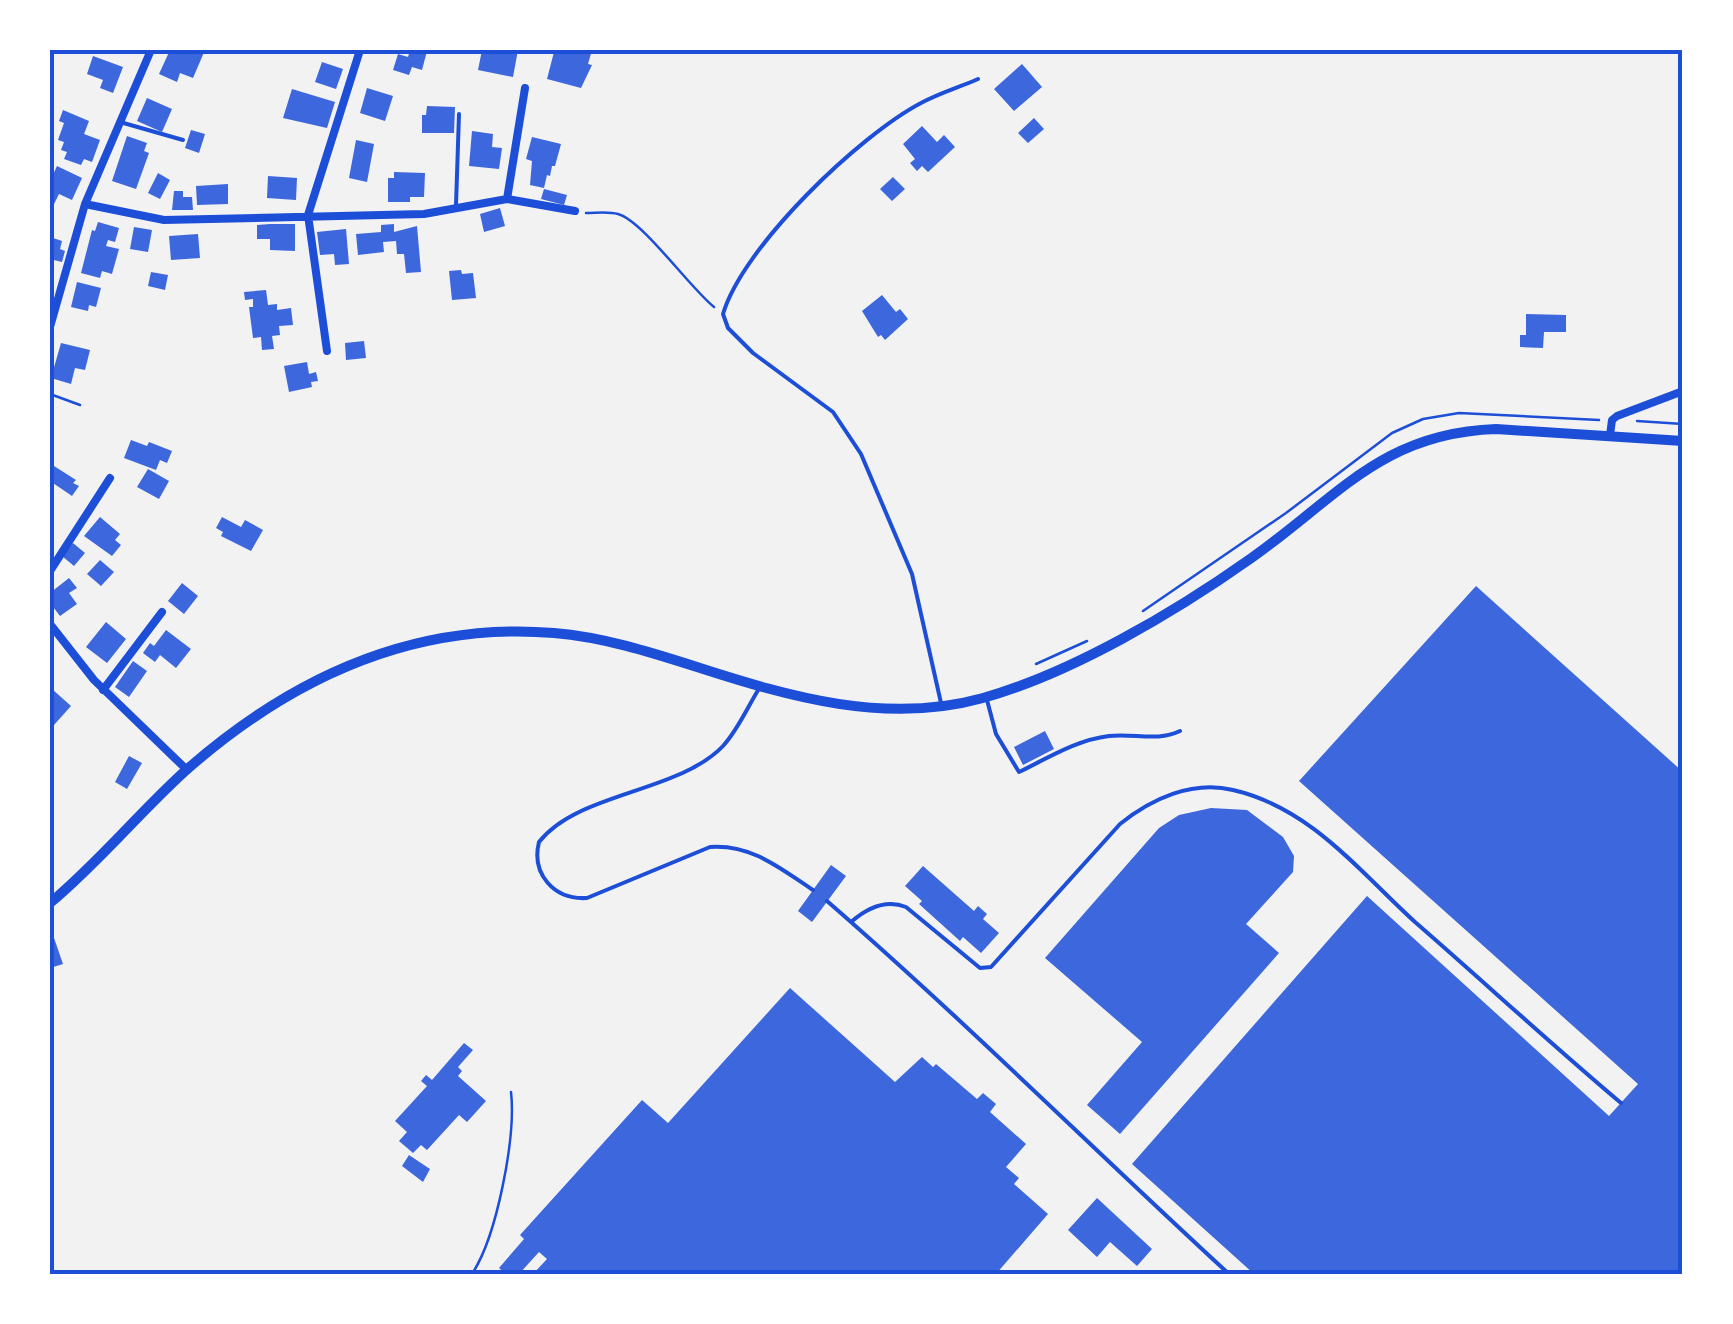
<svg xmlns="http://www.w3.org/2000/svg" width="1733" height="1324" viewBox="0 0 1733 1324" font-family="'DejaVu Sans',sans-serif">
	<style>
		.building { fill: #3d67dc }
		.lines { fill: none; stroke-linecap: round; stroke-linejoin: round }
		.path { stroke: #1d4ed8; stroke-width: 2.5 }
		.service { stroke: #1d4ed8; stroke-width: 4 }
		.minor { stroke: #1d4ed8; stroke-width: 8 }
		.tertiary { stroke: #1d4ed8; stroke-width: 10 }
		.neatline { fill: none; stroke: #1d4ed8; stroke-width: 4 }
	</style>
	<rect width="100%" height="100%" fill="#f2f2f2"/>
	<path class="building" d="M170,50H205L193,78L180,73L177,82L159,74Z
		M410,50L427,51L422,70L412,67L409,75L393,70L398,54L408,57Z
		M482,50H518L513,77L478,70Z
		M562,50H592L588,64L592,65L581,88L547,79L554,52L561,53Z
		M93,56L123,67L113,93L100,88L103,80L87,74Z
		M322,62L343,69L336,89L315,82Z
		M1022,64L1042,87L1014,111L994,89Z
		M367,88L393,96L385,121L360,113Z
		M292,89L335,102L327,128L283,118Z
		M147,98L172,109L162,132L137,121Z
		M427,106L455,107L454,133H422V115H426Z
		M63,110L89,121L84,134L100,140L92,162L84,159L81,165L64,159L67,152L61,150L64,142L58,140L64,123L59,121Z
		M1034,118L1044,129L1028,143L1018,133Z
		M922,126L937,142L944,135L955,147L928,172L922,166L917,171L910,163L915,159L903,144Z
		M191,130L205,134L199,153L185,148Z
		M472,131L493,134L492,147L502,148L499,169L469,166Z
		M127,136L147,143L144,151L149,153L136,189L112,181Z
		M532,137L561,144L555,166H552L550,176L547,175L544,188L530,185L532,161L526,159Z
		M356,140L374,144L367,182L349,178Z
		M57,166L82,178L72,200L59,194L54,204L50,202V181Z
		M394,172L425,173L424,197H410V202H388V178H394Z
		M158,173L170,180L160,199L148,193Z
		M268,176L297,178L296,200L267,198Z
		M893,177L905,189L892,201L880,189Z
		M228,184V204L197,205L196,186Z
		M544,189L567,195L564,205L541,199Z
		M174,191H183V197H192L193,210H172Z
		M500,208L505,226L484,232L480,214Z
		M98,222L119,228L115,242L108,240L106,246L119,249L112,274L102,271L100,278L81,273L92,230L95,231Z
		M270,224H295V251L270,250V239H257V225Z
		M394,224V232L417,226L421,272L406,273L404,254H397L396,241L383,242L384,252L358,255L356,234L381,232V225Z
		M134,227L152,230L148,252L130,249Z
		M346,229L349,264L335,265L334,254L320,255L317,232Z
		M198,234L200,258L171,260L169,236Z
		M50,237L62,241L60,249L65,251L62,262L50,259Z
		M461,270L462,274L473,273L476,298L452,300L449,271Z
		M151,272L168,275L165,290L148,286Z
		M77,282L101,288L96,307L89,305L88,311L71,307Z
		M266,290L268,305L277,304V310L291,308L293,325L279,326L280,335L272,336L274,349L262,350L261,337L253,338L249,307H253V299L245,300L244,292Z
		M882,295L896,312L900,309L908,319L885,340L881,335L878,337L862,311Z
		M1526,314L1566,315V332H1544L1543,348L1520,347V335H1526Z
		M364,341L366,358L346,360L345,343Z
		M61,343L90,350L85,370L75,368L71,384L51,378Z
		M307,362L309,374L316,372L318,381L311,382L312,387L289,392L284,366Z
		M131,440L147,446L149,442L172,451L167,463L160,460L156,470L124,458Z
		M54,466L76,480L73,483L79,486L72,496L50,481Z
		M148,469L169,481L159,499L137,487Z
		M100,517L120,534L115,540L121,545L112,556L84,536Z
		M222,517L241,527L245,520L263,530L251,551L221,536L223,532L216,528Z
		M73,543L85,553L74,566L62,556Z
		M100,560L114,572L101,586L87,574Z
		M69,578L77,588L69,593L77,604L60,616L50,603V593Z
		M182,583L198,596L184,614L168,601Z
		M1476,586L1683,772V1274H1254L1132,1164L1367,896L1609,1116L1638,1084L1299,781Z
		M106,622L126,639L107,663L86,647Z
		M166,630L191,649L176,668L160,655L155,662L143,653L150,643L154,646Z
		M133,661L147,671L129,697L115,687Z
		M52,689L71,706L54,725L50,721Z
		M1045,731L1054,749L1023,765L1014,747Z
		M129,756L142,763L127,789L115,782Z
		M1211,808L1247,810L1283,837L1294,856L1293,872L1246,924L1279,953L1120,1134L1087,1105L1142,1042L1045,958L1159,828L1179,815Z
		M831,865L846,876L812,922L798,911Z
		M923,866L974,911L978,906L987,914L983,919L999,933L981,953L963,937L960,941L919,904L922,901L905,886Z
		M53,935L63,964L50,968V936Z
		M790,988L895,1082L922,1057L933,1067L936,1064L977,1099L983,1093L996,1104L990,1112L1026,1144L1006,1167L1019,1178L1014,1184L1048,1214L996,1274H533L547,1259L539,1252L519,1274H506L499,1268L524,1239L520,1235L642,1100L668,1123Z
		M464,1043L473,1050L458,1067L462,1071L458,1076L486,1101L467,1122L459,1115L427,1150L421,1145L413,1153L399,1141L407,1132L395,1121L427,1086L421,1081L426,1075L432,1080Z
		M409,1155L430,1169L423,1182L402,1166Z
		M1097,1198L1152,1249L1137,1266L1110,1242L1097,1257L1068,1230Z"/>
	<g class="lines">
		<path class="path" d="M586,213C596,213 608,211 618,214C643,221 689,287 714,307
			M50,394L80,405
			M1637,421L1683,424
			M1143,611L1286,513L1392,433L1423,419L1459,413L1599,420
			M1036,664L1087,641
			M472,1274C497,1236 516,1137 511,1092"/>
		<path class="service" d="M120,122L183,140
			M456,205L459,114
			M760,687C748,706 738,730 723,746C678,793 578,792 539,842C531,874 554,900 587,898L710,847C751,844 780,868 813,890
			M987,700L996,734L1019,772C1048,758 1076,740 1109,736C1134,733 1157,742 1180,731
			M941,703L912,574L861,454L833,412L753,353L728,328L723,314C743,246 860,135 921,103C939,93 960,87 978,79
			M827,901C965,1021 1094,1150 1229,1274
			M851,922C867,908 886,899 906,907L980,968L991,967L1120,824C1151,799 1192,780 1233,790C1311,808 1359,871 1415,922C1484,982 1551,1044 1621,1103"/>
		<path class="minor" d="M507,199L525,88
			M85,204L164,220L424,214L507,199L575,211
			M50,327L85,204L151,50
			M327,351L308,215L360,50
			M1610,435L1612,420L1617,416L1683,391
			M50,571L110,478
			M50,624L94,680L187,770
			M103,690L162,612"/>
		<path class="tertiary" d="M50,903C98,863 138,814 184,772C289,679 411,621 554,633C603,637 650,652 697,667C790,697 886,725 983,698C1072,673 1175,612 1250,559C1337,498 1381,433 1496,429L1683,441"/>
	</g>
	<rect width="1733" height="1324" fill="none" stroke="#ffffff" stroke-width="105"/>
	<rect x="52" y="52" width="1628" height="1220" class="neatline"/>
</svg>
